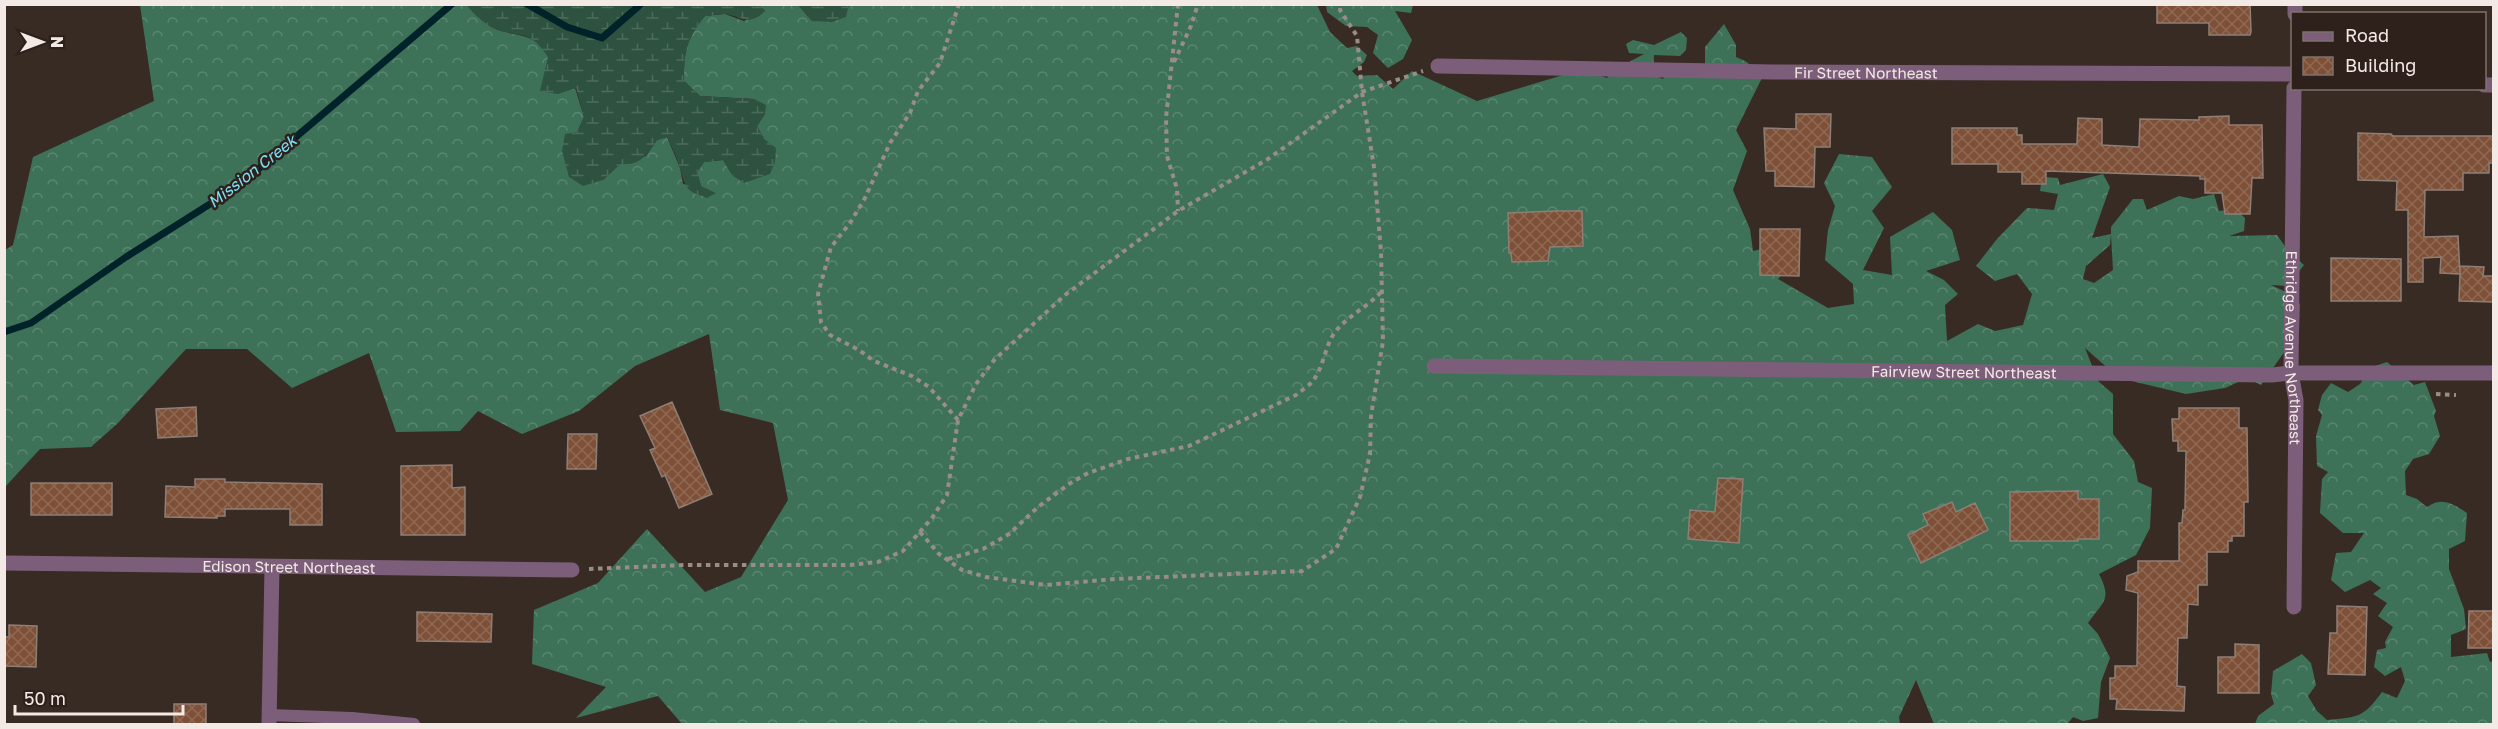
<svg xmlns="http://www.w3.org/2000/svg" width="2498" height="729" viewBox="0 0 2498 729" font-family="'Golos Text',sans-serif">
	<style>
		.forest { fill: url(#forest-crowns); fill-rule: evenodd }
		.wetland { fill: url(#wetland-marsh) }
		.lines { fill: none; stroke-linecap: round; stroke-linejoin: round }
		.stream { stroke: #002229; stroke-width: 7 }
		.building { fill: url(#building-cross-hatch); stroke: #8e7f76; stroke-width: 1.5 }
		.path { stroke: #988d87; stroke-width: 4; stroke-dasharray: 4.5 4.5; stroke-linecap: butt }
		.lane { stroke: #7d5e7a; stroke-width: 12 }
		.street { stroke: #7d5e7a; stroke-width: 15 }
		.labels { text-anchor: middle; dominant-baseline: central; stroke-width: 5; stroke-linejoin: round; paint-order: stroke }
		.street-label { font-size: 15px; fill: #f3eae6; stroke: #2e211b }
		.water-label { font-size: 16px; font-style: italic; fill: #7be1f8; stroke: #2e211b }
	</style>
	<defs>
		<pattern id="forest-crowns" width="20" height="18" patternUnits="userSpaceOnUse" patternTransform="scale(1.5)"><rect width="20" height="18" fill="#3d7259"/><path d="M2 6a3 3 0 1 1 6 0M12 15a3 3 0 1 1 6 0" fill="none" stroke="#5a8671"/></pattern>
		<pattern id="wetland-marsh" width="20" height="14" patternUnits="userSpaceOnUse" patternTransform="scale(1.5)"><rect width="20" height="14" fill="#2d5240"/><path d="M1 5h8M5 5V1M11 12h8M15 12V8" fill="none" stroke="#4c6b5c"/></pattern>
		<pattern id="building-cross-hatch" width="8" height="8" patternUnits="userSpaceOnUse" patternTransform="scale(1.5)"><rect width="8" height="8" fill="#7d5037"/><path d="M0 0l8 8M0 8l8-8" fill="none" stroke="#906954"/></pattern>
	</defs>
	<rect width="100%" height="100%" fill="#382b24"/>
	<path class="forest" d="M849,4L1317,5L1330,32L1347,48L1357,46L1367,55L1364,62L1352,71L1357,76L1377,75L1393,89L1412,71L1477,101L1580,70L1607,78L1612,71L1644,54L1629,53L1626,44L1633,40L1654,45L1681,32L1687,38L1686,50L1680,56L1654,55L1653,75L1663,79L1670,67L1705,66V47L1724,24L1736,45V57L1745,61L1764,74L1736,130L1747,151L1733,190L1750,229L1753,251L1775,246L1788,268L1778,279L1828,308L1854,304L1853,284L1825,260L1828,230L1835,206L1824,183L1839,154L1872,157L1892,187L1872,211L1884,228L1863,270L1892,275L1890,237L1933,212L1952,230L1960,260L1926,271L1944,280L1958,294L1945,305L1947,341L1978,324L1995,331L2023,325L2032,294L2017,274L1995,281L1976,266L1997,239L2027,208L2054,210L2058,194L2040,191L2042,177L2058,178L2060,185L2103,174L2110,187L2092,238L2111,234V227L2133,199H2143L2147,210L2179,196L2193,199L2214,194L2219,211L2235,209L2245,218L2244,231L2229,236L2277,235L2289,252L2304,265L2288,286L2271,285L2286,292L2300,304L2299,331L2261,385L2247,378L2225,388L2186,394L2119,378L2085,348L2098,381L2113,394V434L2134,461L2138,482L2152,488L2150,528L2136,555L2099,574C2112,600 2104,600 2088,623L2098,634L2110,658L2101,682L2098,718L2083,721L2073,717L2068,723L2061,724H1934L1916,680L1899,717L1900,724H682L658,696L576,718L606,687L532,664L534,610L598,583L647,529L705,592L741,577L788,500L773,423L720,410L709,334L635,366L579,411L522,434L478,411L460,431L396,432L369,353L292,388L247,349H186L118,423L91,447L40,449L5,487V250L13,245L33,157L154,101L140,5H467C474,14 489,28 501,31C520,36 538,35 548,56C553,67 554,82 557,94L575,88L584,117L577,132L603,180L620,164L646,156L657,140L667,137L680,168L683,184L701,186L697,172L704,162L723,160L733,176L764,139L757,126L765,114L754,99L700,96L684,81C684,52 686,39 705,16L725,14L744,21L765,11L760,5H798L812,21L850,6ZM2111,235L2113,270L2094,283L2083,279L2086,266L2110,245Z
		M1326,5H1413L1411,13L1395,11L1412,40L1403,59L1388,68L1373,53L1378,35L1367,27L1346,26L1327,12Z
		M2387,362L2414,385L2425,382L2436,411L2434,416L2440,436L2429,454L2413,459L2405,471L2406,495L2417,499L2427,507C2442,496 2454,504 2467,513L2465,541L2449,549V569L2464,609L2466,629L2451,635V657L2487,653L2490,662L2493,661V724H2255L2258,716L2274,704L2271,694L2273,671L2302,654L2311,663L2316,685L2308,696L2317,711L2327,720C2358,717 2363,718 2382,692L2397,698L2405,681L2401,667L2385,676L2374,667L2377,650L2386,648L2385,642L2393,627L2378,616L2387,603L2373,594L2381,588L2370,580L2345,592L2331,580L2336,553L2351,552L2364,533H2343L2320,513L2322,479L2328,472L2317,466L2316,436L2322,415L2318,410L2322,395L2331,383L2348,392L2360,384L2372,367Z"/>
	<path class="wetland" d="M849,4L846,17L832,22L812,21L798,5Z
		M467,5H760L765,11C748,28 741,15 724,14C718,14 711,16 705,16C686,39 684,52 684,81L700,96L754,99L766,105L765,114L757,126L764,139L776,148L775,162L770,174L744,183L733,176L723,160L704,162L697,172L701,186L716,193L707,198C686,191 686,189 680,168C677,158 672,147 667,137L657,140C647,155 640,166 620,164L603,180L583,186L569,177L562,151L565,134L577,132L584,117L576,88L557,94L540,91L548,57C531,32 527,37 501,31C487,27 475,15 467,5Z"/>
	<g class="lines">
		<path class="stream" d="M527,4L567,27L602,38L641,4
			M4,332L31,323L126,257L237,187L452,4"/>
	</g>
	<path class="building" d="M2157,4H2250L2251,32L2250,35H2209V23H2157Z
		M1796,114H1831L1830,147H1815L1814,187L1775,186V171H1766L1764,128L1796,129Z
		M2229,116V125H2262L2263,178H2252L2250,214H2225L2222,193H2205V179H2200V176L2046,171V184H2022V172H1998V164H1952V128H2017V135H2022V144H2077L2078,118L2102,119V145L2139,147L2140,119L2199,120V117Z
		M2358,133L2391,134L2393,136H2493V163H2489V173H2463V190H2425L2424,237L2458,236L2460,274V266L2484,267L2483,276H2493V302L2459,301L2460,274L2440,273L2441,257L2423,258V282H2408V210H2396L2397,181L2358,180Z
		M1558,211H1582L1583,246L1550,247L1548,261L1512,262L1511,253H1509L1508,213Z
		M1760,229H1800L1799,276L1760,275Z
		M2331,258L2401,259V301H2331Z
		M672,402L712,494L679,508L665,475L662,477L650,450L655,448L640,416Z
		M196,407L197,436L158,438L156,409Z
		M2179,408H2239V428H2247L2248,502H2244V536H2232V541H2228V552H2207V585H2198V605L2188,604L2187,638H2178L2177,686L2185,687L2184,711L2116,709L2117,699H2110V678H2115V666H2137L2138,593L2126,590L2127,576L2138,572V561H2179V523H2182L2183,510H2185L2186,451H2178V441H2173L2172,419H2179Z
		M568,434H597L596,469H567Z
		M452,465V488L465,487V535H401V466Z
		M1718,478L1743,479L1739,543L1688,539L1690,510L1715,512Z
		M195,479H225V482L322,484V525H290V509H225V516H217V518L165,517L166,486L195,487Z
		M31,483H112V515H31Z
		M2078,491V499H2099V539H2078V541H2010V492Z
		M1952,502L1956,512L1975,503L1988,530L1921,563L1908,535L1928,525L1923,514Z
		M2337,606L2367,607L2365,675L2328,674L2330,633H2337Z
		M2469,611H2493V648H2468Z
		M417,612L492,614L491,642L417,641Z
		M9,625L37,626L36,667L4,666V637H9Z
		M2235,644L2259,645V693H2218V657H2235Z
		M174,704H206V724H174Z"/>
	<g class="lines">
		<path class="path" d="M1178,4L1166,118L1167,156L1177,189L1178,211
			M1174,62L1191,26L1198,4
			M2436,394L2456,395
			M958,420L929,387L912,376L874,361L859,350L830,335L821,322L818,294L831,247L850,223L865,198L890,143L910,113L918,91L940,63L959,4
			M920,532L939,554L962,570L986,577L1046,585L1115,579L1302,571L1336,549L1360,497L1370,454L1371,416L1383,341L1381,252L1374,167L1362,92L1357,36L1340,10L1341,4
			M948,559L983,549L1009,534L1038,507L1069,484L1088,473L1128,459L1189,446L1296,395C1301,391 1307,387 1311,383C1323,370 1324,350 1333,335C1346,316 1367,308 1382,291
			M589,569L684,565H850L878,562L903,551L932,518L947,495L958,420L976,384L995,359L1028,329L1065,295L1178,211L1268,159L1362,92L1423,71"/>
		<path class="lane" d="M269,715L352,718L414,724"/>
		<g class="street">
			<path d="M2295,14V4"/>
			<path id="s1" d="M1438,66L1773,72L2292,74"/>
			<path d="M2484,85H2494"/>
			<path id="s2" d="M2294,88L2291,373L2296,400L2294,607"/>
			<path id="s3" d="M1434,366L2272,375L2291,373H2494"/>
			<path id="s4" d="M4,563L572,570"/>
			<path d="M269,724L272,567"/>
		</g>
	</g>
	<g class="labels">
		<g class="street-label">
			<text stroke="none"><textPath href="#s1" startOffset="428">Fir Street Northeast</textPath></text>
			<text stroke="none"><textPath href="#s2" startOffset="260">Ethridge Avenue Northeast</textPath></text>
			<text stroke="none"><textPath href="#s3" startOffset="530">Fairview Street Northeast</textPath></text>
			<text stroke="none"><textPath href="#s4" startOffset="285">Edison Street Northeast</textPath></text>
		</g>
		<g class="water-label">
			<text transform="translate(252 171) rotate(-38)">Mission Creek</text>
		</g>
	</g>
	<rect width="2498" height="729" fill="none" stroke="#f3eae6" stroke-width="12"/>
	<rect x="2291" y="12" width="195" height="78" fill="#2e211b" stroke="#7d716c" stroke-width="1.5"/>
	<rect x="2303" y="32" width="30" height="9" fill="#7d5e7a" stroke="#7d716c" stroke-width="1.5"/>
	<text x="2345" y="42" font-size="18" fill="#f3eae6">Road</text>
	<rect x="2303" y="57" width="30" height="18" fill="url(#building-cross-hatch)" stroke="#7d716c" stroke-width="1.5"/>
	<text x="2345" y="72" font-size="18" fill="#f3eae6">Building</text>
	<g transform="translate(42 42) rotate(90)" stroke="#2e211b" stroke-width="4.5" paint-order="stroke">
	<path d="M0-4.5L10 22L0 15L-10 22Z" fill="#f3eae6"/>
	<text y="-9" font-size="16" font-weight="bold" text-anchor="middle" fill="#f3eae6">N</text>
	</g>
	<path d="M15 705v9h168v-9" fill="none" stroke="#f3eae6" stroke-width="3"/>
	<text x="24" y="705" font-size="18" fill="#f3eae6" stroke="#2e211b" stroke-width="4.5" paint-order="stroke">50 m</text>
</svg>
